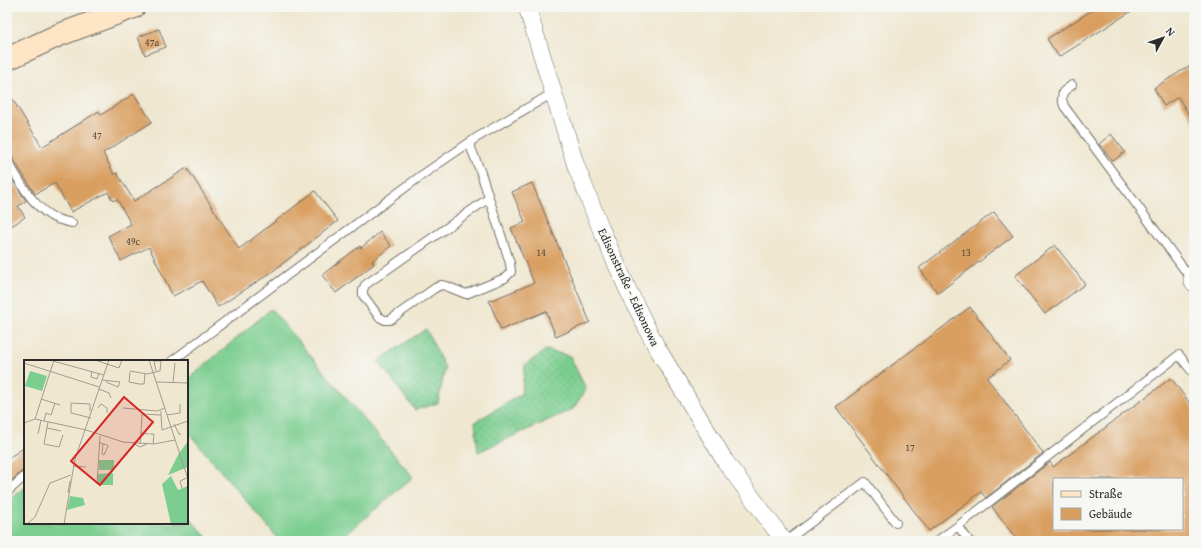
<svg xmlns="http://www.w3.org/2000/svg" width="1201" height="548" viewBox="0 0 1201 548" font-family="'Gentium Book Plus',serif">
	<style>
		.grass { fill: url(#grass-dots); stroke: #537c5e }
		.garden { fill: #7bce90; stroke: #537c5e }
		.building { fill: #d99f60; fill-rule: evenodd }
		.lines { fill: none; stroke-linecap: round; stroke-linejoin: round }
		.lane-casing { stroke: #706d65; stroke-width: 10 }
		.street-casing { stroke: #706d65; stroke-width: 18 }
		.secondary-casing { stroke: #706d65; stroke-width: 24 }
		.lane { stroke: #fff; stroke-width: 8 }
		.street { stroke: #fff; stroke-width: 17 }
		.secondary { stroke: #fde5c5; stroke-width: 22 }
		.labels { text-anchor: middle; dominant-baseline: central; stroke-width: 3; stroke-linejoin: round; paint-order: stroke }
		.number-label { font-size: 10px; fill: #564838 }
		.street-label { font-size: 12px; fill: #2b2b2b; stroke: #f6f6f2 }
		.inset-road { fill: none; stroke: #a19c8e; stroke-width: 1 }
		.view { fill: #d62828; fill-opacity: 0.15; stroke: #d62828; stroke-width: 2 }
		.inset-edge { fill: none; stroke: #2b2b2b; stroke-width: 2 }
	</style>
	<defs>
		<pattern id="grass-dots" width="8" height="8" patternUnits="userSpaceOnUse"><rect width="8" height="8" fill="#7bce90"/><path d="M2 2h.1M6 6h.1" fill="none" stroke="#6ab17c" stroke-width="1.8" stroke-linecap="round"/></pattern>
	</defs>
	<rect width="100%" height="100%" fill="#f6f6f2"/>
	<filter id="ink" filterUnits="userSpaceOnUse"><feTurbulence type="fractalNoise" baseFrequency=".025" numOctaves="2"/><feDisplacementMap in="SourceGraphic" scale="8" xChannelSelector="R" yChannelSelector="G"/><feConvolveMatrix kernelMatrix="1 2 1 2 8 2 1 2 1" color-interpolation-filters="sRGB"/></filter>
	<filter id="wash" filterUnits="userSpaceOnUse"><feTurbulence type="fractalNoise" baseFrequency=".012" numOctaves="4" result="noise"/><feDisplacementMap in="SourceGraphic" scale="16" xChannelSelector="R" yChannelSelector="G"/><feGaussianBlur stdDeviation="0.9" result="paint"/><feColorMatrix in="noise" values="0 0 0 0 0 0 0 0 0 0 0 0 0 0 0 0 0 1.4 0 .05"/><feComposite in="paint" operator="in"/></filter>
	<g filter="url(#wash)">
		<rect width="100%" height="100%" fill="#efe7d0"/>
		<path class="grass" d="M426,329L445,368L438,403L415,410L378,361Z
			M546,350L570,356L586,389L573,409L478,452L475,422L521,394L525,365Z"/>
		<path class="garden" d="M271,309L413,477L338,541H280L187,431V380Z
			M25,487V523H187V515L210,541H7V503Z"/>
		<g id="blocks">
			<path class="building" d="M1097,7H1138L1059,57L1047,39Z
				M159,29L166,47L145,55L138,37Z
				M1194,63V123L1178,97L1164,106L1154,88Z
				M7,90L42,147L99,111L101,115L134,94L152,122L103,153L114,174L117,173L134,201L187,168L239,249L315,191L338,221L269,274L218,307L202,281L173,296L149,247L121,261L108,236L131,224L117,199L113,201L108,192L71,212L55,183L35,194L12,157L7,155Z
				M1111,134L1125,152L1113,161L1099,144Z
				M7,171L26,201L18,206L25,217L7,229Z
				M532,183L590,322L556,337L546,311L501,330L489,301L534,283L511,228L525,222L512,192Z
				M994,212L1013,236L938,293L919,268Z
				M380,232L391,246L372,261L374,264L336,293L322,275L360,246L361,248Z
				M1055,245L1085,284L1045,314L1015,276Z
				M970,307L1010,360L987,378L1043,453L986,498L981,492L929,531L836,407Z
				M1171,378L1194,409V541H1018L992,507L1050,462L1053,467ZM1054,479H1182V529H1054Z
				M25,447V471L21,472L7,485V459Z"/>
		</g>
	</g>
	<g filter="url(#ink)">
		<use href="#blocks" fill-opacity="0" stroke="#706d65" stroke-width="1"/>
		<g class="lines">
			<defs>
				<path id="lane" d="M1072,85L1063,92L1062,99L1064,106L1192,280
					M469,143L481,173L510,263L511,272L505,278L466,294L446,286L441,285L435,288L390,320H385L379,317L363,295V290L365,285L489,198
					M7,160C19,180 30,203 51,216C57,220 65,221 72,223
					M172,361L422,175L476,138L553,93
					M7,492L25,476
					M958,526L1179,355L1194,374
					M770,541L778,534
					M786,541L865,482L896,523
					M937,541L958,526L969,541"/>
				<path id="street" d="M527,7L576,166L601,229L628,290L656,346L725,461L784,541
					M1192,280L1194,283"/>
				<path id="secondary" d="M7,59L59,35L134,7"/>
			</defs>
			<use href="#lane" class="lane-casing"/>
			<use href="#street" class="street-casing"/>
			<use href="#secondary" class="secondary-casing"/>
			<use href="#lane" class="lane"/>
			<use href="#street" class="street"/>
			<use href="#secondary" class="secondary"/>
		</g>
	</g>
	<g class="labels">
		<g class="number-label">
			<text x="152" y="42">47a</text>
			<text x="97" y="135">47</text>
			<text x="133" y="241">49c</text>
			<text x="541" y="252">14</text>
			<text x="966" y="252">13</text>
			<text x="910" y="447">17</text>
		</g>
		<g class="street-label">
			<text transform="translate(629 287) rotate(65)">Edisonstraße - Edisonowa</text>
		</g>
	</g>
	<g transform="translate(24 360)">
		<rect width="164" height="164" fill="#efe7d0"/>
		<path d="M147,116L154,130L164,126V164H147L138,124ZM46,136L59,138L61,145L43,150Z" fill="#7bce90"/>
		<path d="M6,11L23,16L18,31L1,26ZM164,81V107L144,115L154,95ZM75,100H90V110H75ZM89,113V125H74L73,114Z" fill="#7bce90"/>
		<path class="inset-road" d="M71,0L95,8L98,0M125,0L164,119M29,1L80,15M0,3L75,27M68,11L67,17L73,19L75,13M106,11L123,14L136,11L137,1H130L132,11M106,12L105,22L115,24H120L121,14M78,20L96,22L94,27L82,22M133,22L164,23M149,23L151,3M75,29L85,33L87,38M17,39L36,45M74,48L77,44L83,48V53M99,48L133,51L141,48M66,51V44L47,43V53L67,58M137,55L138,70L164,61M143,55L156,53V44M11,59L62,70L99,82L130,84L151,80M20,61L22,53L27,55L31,43M24,62L20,84L35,87L39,75M0,63L11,59L30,0M150,64L155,74H157M23,68L37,71M117,73L118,54L137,55V51M14,74L17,60M126,74H130L129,84M75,82L77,83L83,85L84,86L80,95L78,94L79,84M109,83L116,87L123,84M116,84L117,73L125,74M49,106L62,107M73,124L76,76M158,128L156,121L163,118M44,133L46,121M3,164L11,157L26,123L47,115M40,164L51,99L85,0"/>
		<path class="view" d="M100,37L129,62L76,125L47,101Z"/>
		<rect width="164" height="164" class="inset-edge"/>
	</g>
	<rect width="1201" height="548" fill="none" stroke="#f6f6f2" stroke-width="24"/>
	<rect x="1053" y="478" width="130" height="52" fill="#f6f6f2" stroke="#a5a5a2"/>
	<rect x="1061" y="491" width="20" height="6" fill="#fde5c5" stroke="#a5a5a2"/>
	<text x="1089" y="498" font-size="12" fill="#2b2b2b">Straße</text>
	<rect x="1061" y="508" width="20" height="12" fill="#d99f60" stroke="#a5a5a2"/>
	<text x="1089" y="518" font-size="12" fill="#2b2b2b">Gebäude</text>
	<g transform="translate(1163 38) rotate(50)" stroke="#f6f6f2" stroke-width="3" paint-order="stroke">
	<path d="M0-3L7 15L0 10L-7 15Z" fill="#2b2b2b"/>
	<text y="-6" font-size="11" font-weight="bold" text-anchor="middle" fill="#2b2b2b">N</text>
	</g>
</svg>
